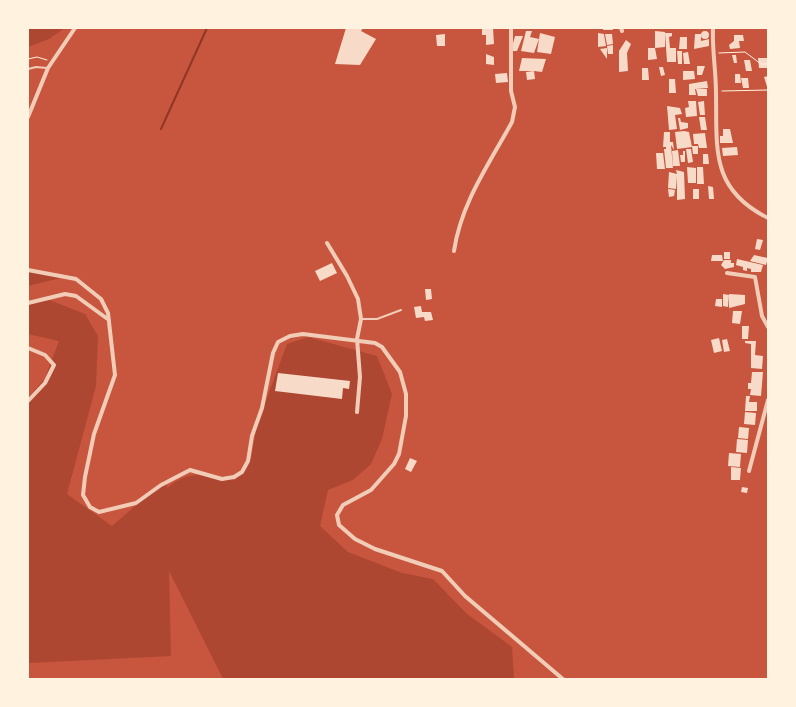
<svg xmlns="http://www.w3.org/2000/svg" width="796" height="707" viewBox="0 0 796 707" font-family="'PT Sans Narrow',sans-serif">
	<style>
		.green { fill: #ae4732 }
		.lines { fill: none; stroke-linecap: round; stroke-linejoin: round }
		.stream { stroke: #8f3625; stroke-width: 2 }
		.building { fill: #f7dbc8 }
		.path { stroke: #fff3e0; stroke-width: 1 }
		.service { stroke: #f1ccb7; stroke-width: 2 }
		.minor { stroke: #f1ccb7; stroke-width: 4 }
	</style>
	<rect width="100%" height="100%" fill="#c8553d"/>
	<path class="green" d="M28,28H65L49,39L28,47Z
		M28,272L65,277L28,286Z
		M47,299L85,314L98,336L96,386L67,494L112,526L166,479L167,488C190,469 207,474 235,480L251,459L257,425L287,344L308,337L377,356L392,394L382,439L371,464L353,480L328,490L320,526L348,552L402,573L433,579L466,613L512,647L514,679H223L169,571L171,656L28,663V398L45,378L59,341L28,334V305Z"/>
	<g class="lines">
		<path class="stream" d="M161,129L207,28"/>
	</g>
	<path class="building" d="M346,28H363L361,31L376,39L360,65L335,64Z
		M482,28H493L494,44L486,45V35H482Z
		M603,28H613V30H603Z
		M526,31H532L530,37L539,39L534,53L521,51Z
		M655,31L665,32V47L655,48Z
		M701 35a4 4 0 1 1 8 0a4 4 0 1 1-8 0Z
		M540,33L555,37L551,54L537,52Z
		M598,33L604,34L606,46L598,47Z
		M665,33H672V36L669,37L670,48H676V62H667Z
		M445,34V46H437L436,35Z
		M605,34H612L613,44L607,45Z
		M695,34H701V41L709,39V46L694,49Z
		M734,35H743L744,41H739L740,48L730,49L729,45L734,41Z
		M515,36H523L517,51H511Z
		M680,37H687V49H679Z
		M626,40L631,44L627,53L628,71L619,72V51Z
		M613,45V54H608L607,46Z
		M607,48V59L600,49Z
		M648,48H655L657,59L648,60Z
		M677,51H682V64H678Z
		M688,52L690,64H684L683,53Z
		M486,54L494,57V65L486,64Z
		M732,55H736L737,63H734Z
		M522,58L546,59L542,72L534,71L535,79L527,80L526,72L534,71H519Z
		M758,58H768V68H759Z
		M744,60H750L752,71H746Z
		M697,66H705L702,75H697Z
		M659,67H663L665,75L661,76Z
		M642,68H648L649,80H642Z
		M683,71H694L695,79L683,80Z
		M507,73L508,82L496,83L495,74Z
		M735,74H740L741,83H735Z
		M768,76V90L764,77Z
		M741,78H748L749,88H743Z
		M669,79H675L676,93H669Z
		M707,81L708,88L695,89L696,95H689V84Z
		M696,89H707V96H698Z
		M688,101H696L697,116L686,117L685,108L689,107Z
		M704,101L705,115H700L698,102Z
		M667,106L680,108L682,114L675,115L677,129L669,130Z
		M699,117H705L707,130H701Z
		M678,118H680L681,122L688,123V128L680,130Z
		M723,129H730L733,143H720V136H723Z
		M684,131L689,132L692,147L677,149L675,132Z
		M664,132H670V142H673L674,150L671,145L673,168H666L664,149H666V147H663Z
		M705,133L707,148H699L698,144H694L693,134Z
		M692,146H698V154H693Z
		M737,147L738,155L723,156L722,148Z
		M686,149H691L693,162L688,163Z
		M678,150L680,166H673L672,151Z
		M683,151H685V162H681L680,155H683Z
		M656,153H663L665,169H657Z
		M703,154H708L709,164H703Z
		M687,167L696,168V183H688Z
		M697,167H703L704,184H697Z
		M676,170L684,172L685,199L677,200V176L676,189L668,188L669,172L677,174Z
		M708,186L713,187L714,199H709Z
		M668,189L675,190L674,196L669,197Z
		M693,189H699V199H693Z
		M757,239L763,240L760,250L755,249Z
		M724,252H730V259H724Z
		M712,255H722L723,261H711Z
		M754,255L768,258L766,265L750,261Z
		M737,259L763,265L761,272H751V269L747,268V271L743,270V267L736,265Z
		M724,260H731V263H734V267L725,269L721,265Z
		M332,263L337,273L320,281L315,271Z
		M425,289H431L432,299L426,300Z
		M723,294L729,295L728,307L723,306Z
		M729,294L745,295V304L729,308Z
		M716,299H722V307L715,306Z
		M421,306L422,312H431L433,320L425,321L424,317L416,318L414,307Z
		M733,311H742L740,324L732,323Z
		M742,326H749L748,339H742Z
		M719,338L722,351L714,353L711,340Z
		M727,339L730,351L724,352L722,340Z
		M745,341H756L755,355L763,356L762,369L751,368V344L745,343Z
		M752,372H763L761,396L750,395L751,389H748V383H751Z
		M278,373L350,381L349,389L343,388L342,399L275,391Z
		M746,396H750L749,402H757V411H745Z
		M745,412L756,413L755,425L744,424Z
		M739,427L749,428L748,439L738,438Z
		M737,439L748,440L747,453L736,452Z
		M729,453L741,454L740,467L728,466Z
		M410,458L417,461L411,472L405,469Z
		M731,467L741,468L740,480H731Z
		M742,487L748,488L747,493L741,492Z"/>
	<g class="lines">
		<path class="path" d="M719,53L745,52L761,64H768
			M28,59L37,57L47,60
			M722,91L768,90"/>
		<path class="service" d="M28,69L36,67L47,68
			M361,319H377L401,310"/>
		<path class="minor" d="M621,28L622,31
			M713,28C712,49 716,71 716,93C717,149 710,189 768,218
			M28,117L48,68L75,28
			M327,243L347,276L358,299L361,319L357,339L360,377L357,412
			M454,251C461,203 489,164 512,122L515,107L511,91V28
			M28,270L76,279L101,299L108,313L115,375L94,434L85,477L83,495L90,507L99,512L136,503L161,485L190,470L222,479L234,477L242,472L248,461L252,436L262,408L273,353L278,342L290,336L303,334L375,343L382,347L400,372L406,394V416L399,454L394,464L371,490L343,505L337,515L339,525L355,539L375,549L442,571L465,596L564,680
			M727,273L755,277L762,316L768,327
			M28,303L65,294L76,296L109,320
			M28,348L45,355L54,365L45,383L28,401
			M749,471L768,400"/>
	</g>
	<rect width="796" height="707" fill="none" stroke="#fff3e0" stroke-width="58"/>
</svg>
